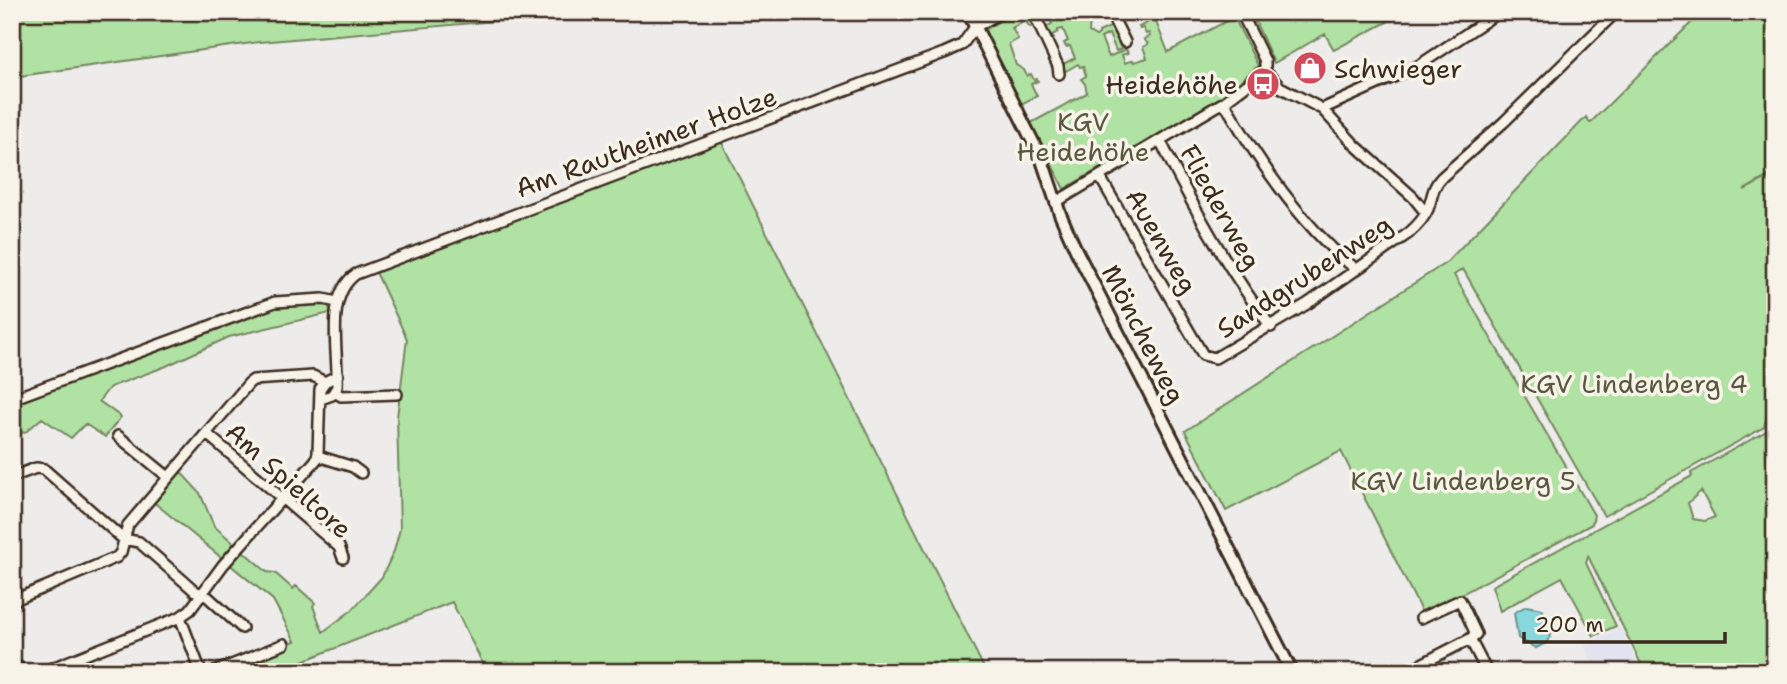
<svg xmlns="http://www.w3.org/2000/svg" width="1787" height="684" viewBox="0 0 1787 684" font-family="'Shantell Sans',sans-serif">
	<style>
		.built { fill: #e2e4ef }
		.green { fill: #b0e2a3; stroke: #768660; stroke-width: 2; fill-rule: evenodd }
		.water { fill: #86d8dd; stroke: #689291; stroke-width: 2 }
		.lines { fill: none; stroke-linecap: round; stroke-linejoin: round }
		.minor-casing { stroke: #3b2a1e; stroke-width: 14 }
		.major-casing { stroke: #3b2a1e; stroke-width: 16 }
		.minor { stroke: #f7f3e8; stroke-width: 9 }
		.major { stroke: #f7f3e8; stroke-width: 10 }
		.labels { text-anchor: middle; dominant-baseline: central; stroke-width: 7; stroke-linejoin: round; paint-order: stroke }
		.poi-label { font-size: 26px; fill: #3b2a1e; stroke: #f7f3e8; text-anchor: start }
		.park-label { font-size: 26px; fill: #58583f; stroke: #f7f3e8 }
		.street-label { font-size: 26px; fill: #3b2a1e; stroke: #f7f3e8 }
	</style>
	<rect width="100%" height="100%" fill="#edeceb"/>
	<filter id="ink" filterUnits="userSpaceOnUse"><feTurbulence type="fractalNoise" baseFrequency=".0143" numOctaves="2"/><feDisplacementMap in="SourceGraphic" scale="14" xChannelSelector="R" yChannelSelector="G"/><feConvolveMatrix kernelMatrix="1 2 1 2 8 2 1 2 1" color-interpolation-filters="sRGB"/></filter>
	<g filter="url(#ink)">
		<path class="built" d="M1620,628L1642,672H1587L1595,667L1584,645Z"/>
		<path class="green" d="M12,12H558L552,16L259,42L12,77Z
			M1050,12H1086L1087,20L1090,21L1089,32L1096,36L1099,34V32L1112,26L1121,49L1116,51L1109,34L1101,38L1109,57L1126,49L1128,53L1122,55L1125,63L1133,60L1134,62L1147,58L1143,47L1148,44L1144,39L1150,36L1149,33L1146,34L1143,28L1140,29L1139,27L1147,23L1145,17L1139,19L1144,15L1141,12H1152L1168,52L1234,17L1258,66L1219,99L1064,189L1031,123L1087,93L1085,84L1081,79L1086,76L1083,66L1080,67L1078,64L1064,72L1061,65L1075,58L1070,46L1066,47L1064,43L1068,41L1063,29L1058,30V32L1052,35L1054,39L1050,41L1040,21L1042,20L1045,27L1052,24L1051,20L1053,19Z
			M1251,12H1406L1334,50L1325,34L1274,63Z
			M1702,12H1775V172L1744,190L1775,174V329L1770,331C1784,356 1771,400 1764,427L1604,516L1463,269L1454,275L1594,515L1592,524L1423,615L1341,451L1226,511L1185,431L1447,262L1586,117L1590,123Z
			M1029,13L1035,25L1030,27L1025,21L1012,28L1018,39L1009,44L1016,65L1024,70L1027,76L1031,74L1034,80L1037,79L1038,81L1031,84L1037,96L1019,105L984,35L986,29L1012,14L1016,20Z
			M721,141L986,672H487L452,602L275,672H219L295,641L273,600L151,500L178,469L200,493L214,526L267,572L275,573L293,589L296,586L315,603L313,606L323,632L352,610L382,577L394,551L400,529L397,417L407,339L375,270Z
			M322,301L329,304L330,313L229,337L164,367L110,387L99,401L121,417L105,437L85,424L71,438L42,418L27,431L12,437V402L280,304Z
			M1775,404V672H1645L1588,556L1586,563L1616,626L1594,636L1562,577L1500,611L1492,586L1692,476L1691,473L1768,430ZM1701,491L1715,517L1705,521L1693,519L1688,503Z"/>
		<path class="water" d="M1526,606L1542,609L1553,630L1548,642L1536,648L1518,638L1514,613Z"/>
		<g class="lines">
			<defs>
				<path id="minor" d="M1033,12L1058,66L1059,74
					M1110,12L1125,42
					M1241,12L1265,61V71
					M1265,71L1280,87L1322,109L1355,145L1413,197L1426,213
					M1224,102C1257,159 1304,229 1356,269
					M1322,109L1418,66L1499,12
					M1160,140C1192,206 1227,268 1271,327
					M1100,177L1203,355L1215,358L1307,304L1409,233C1417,226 1424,219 1428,209C1433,196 1432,187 1442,177L1504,122L1616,12
					M1056,202L1224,102L1265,71
					M335,392L341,396L397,394
					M12,399L275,302L323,299L337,302
					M321,399L332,395L337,387C339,352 324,296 356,274L944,53L962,45L975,27L1002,12
					M207,434L339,547L343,558
					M118,436L167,476
					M318,456L353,467L361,473
					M12,477L36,468L44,469L123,539L139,542L195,591L208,597L242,628
					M12,581L15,598
					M12,601L117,557L121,552L128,525L249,383L253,380L313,376L325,382
					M180,617L201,672
					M1421,618L1460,600L1476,634L1470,639
					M12,664L27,672
					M42,672L180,617L190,610L223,565L316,460L318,453L320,389L325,382L338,375
					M214,672L284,644
					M1406,672L1470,639L1487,672"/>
				<path id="major" d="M968,12L1042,160L1060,214L1076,250L1292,672"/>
			</defs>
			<use href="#minor" class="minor-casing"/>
			<use href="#major" class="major-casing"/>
			<use href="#minor" class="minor"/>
			<use href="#major" class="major"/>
		</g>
	</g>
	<defs>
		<symbol id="shop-disc" viewBox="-11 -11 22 22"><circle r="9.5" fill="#d1495b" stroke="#f7f3e8"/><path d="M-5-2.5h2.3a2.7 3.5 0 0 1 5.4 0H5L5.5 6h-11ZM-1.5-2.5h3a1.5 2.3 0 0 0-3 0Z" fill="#fff"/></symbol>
		<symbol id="bus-disc" viewBox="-11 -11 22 22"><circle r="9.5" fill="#d1495b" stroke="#f7f3e8"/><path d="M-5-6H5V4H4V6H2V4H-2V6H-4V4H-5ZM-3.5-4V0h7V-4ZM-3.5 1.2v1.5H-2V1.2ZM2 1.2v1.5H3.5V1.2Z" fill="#fff"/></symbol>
	</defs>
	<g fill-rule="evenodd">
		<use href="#shop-disc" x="1291" y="49" width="38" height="38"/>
		<use href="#bus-disc" x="1244" y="65" width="38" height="38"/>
	</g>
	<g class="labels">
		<g class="poi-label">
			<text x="1334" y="68">Schwieger</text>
			<text x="1238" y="84" text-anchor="end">Heidehöhe</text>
		</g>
		<g class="park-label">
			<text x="1083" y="121">KGV<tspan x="1083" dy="30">Heidehöhe</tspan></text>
			<text x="1634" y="383">KGV Lindenberg 4</text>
			<text x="1463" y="480">KGV Lindenberg 5</text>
		</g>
		<g class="street-label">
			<text transform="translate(646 142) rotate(-20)">Am Rautheimer Holze</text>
			<text transform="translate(1221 207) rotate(61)">Fliederweg</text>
			<text transform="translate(1162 241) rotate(60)">Auenweg</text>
			<text transform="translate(1304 276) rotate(-33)">Sandgrubenweg</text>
			<text transform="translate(1144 334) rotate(63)">Möncheweg</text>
			<text transform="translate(289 480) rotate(42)">Am Spieltore</text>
		</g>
	</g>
	<rect width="1787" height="684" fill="none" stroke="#f7f3e8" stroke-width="42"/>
	<rect x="21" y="21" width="1745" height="642" fill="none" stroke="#3b2a1e" stroke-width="2.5" filter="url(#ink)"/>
	<path d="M1524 632v10h201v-10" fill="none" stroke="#3b2a1e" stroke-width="3.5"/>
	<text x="1535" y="632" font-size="21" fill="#3b2a1e" stroke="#f7f3e8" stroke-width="5" paint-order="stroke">200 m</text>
</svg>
